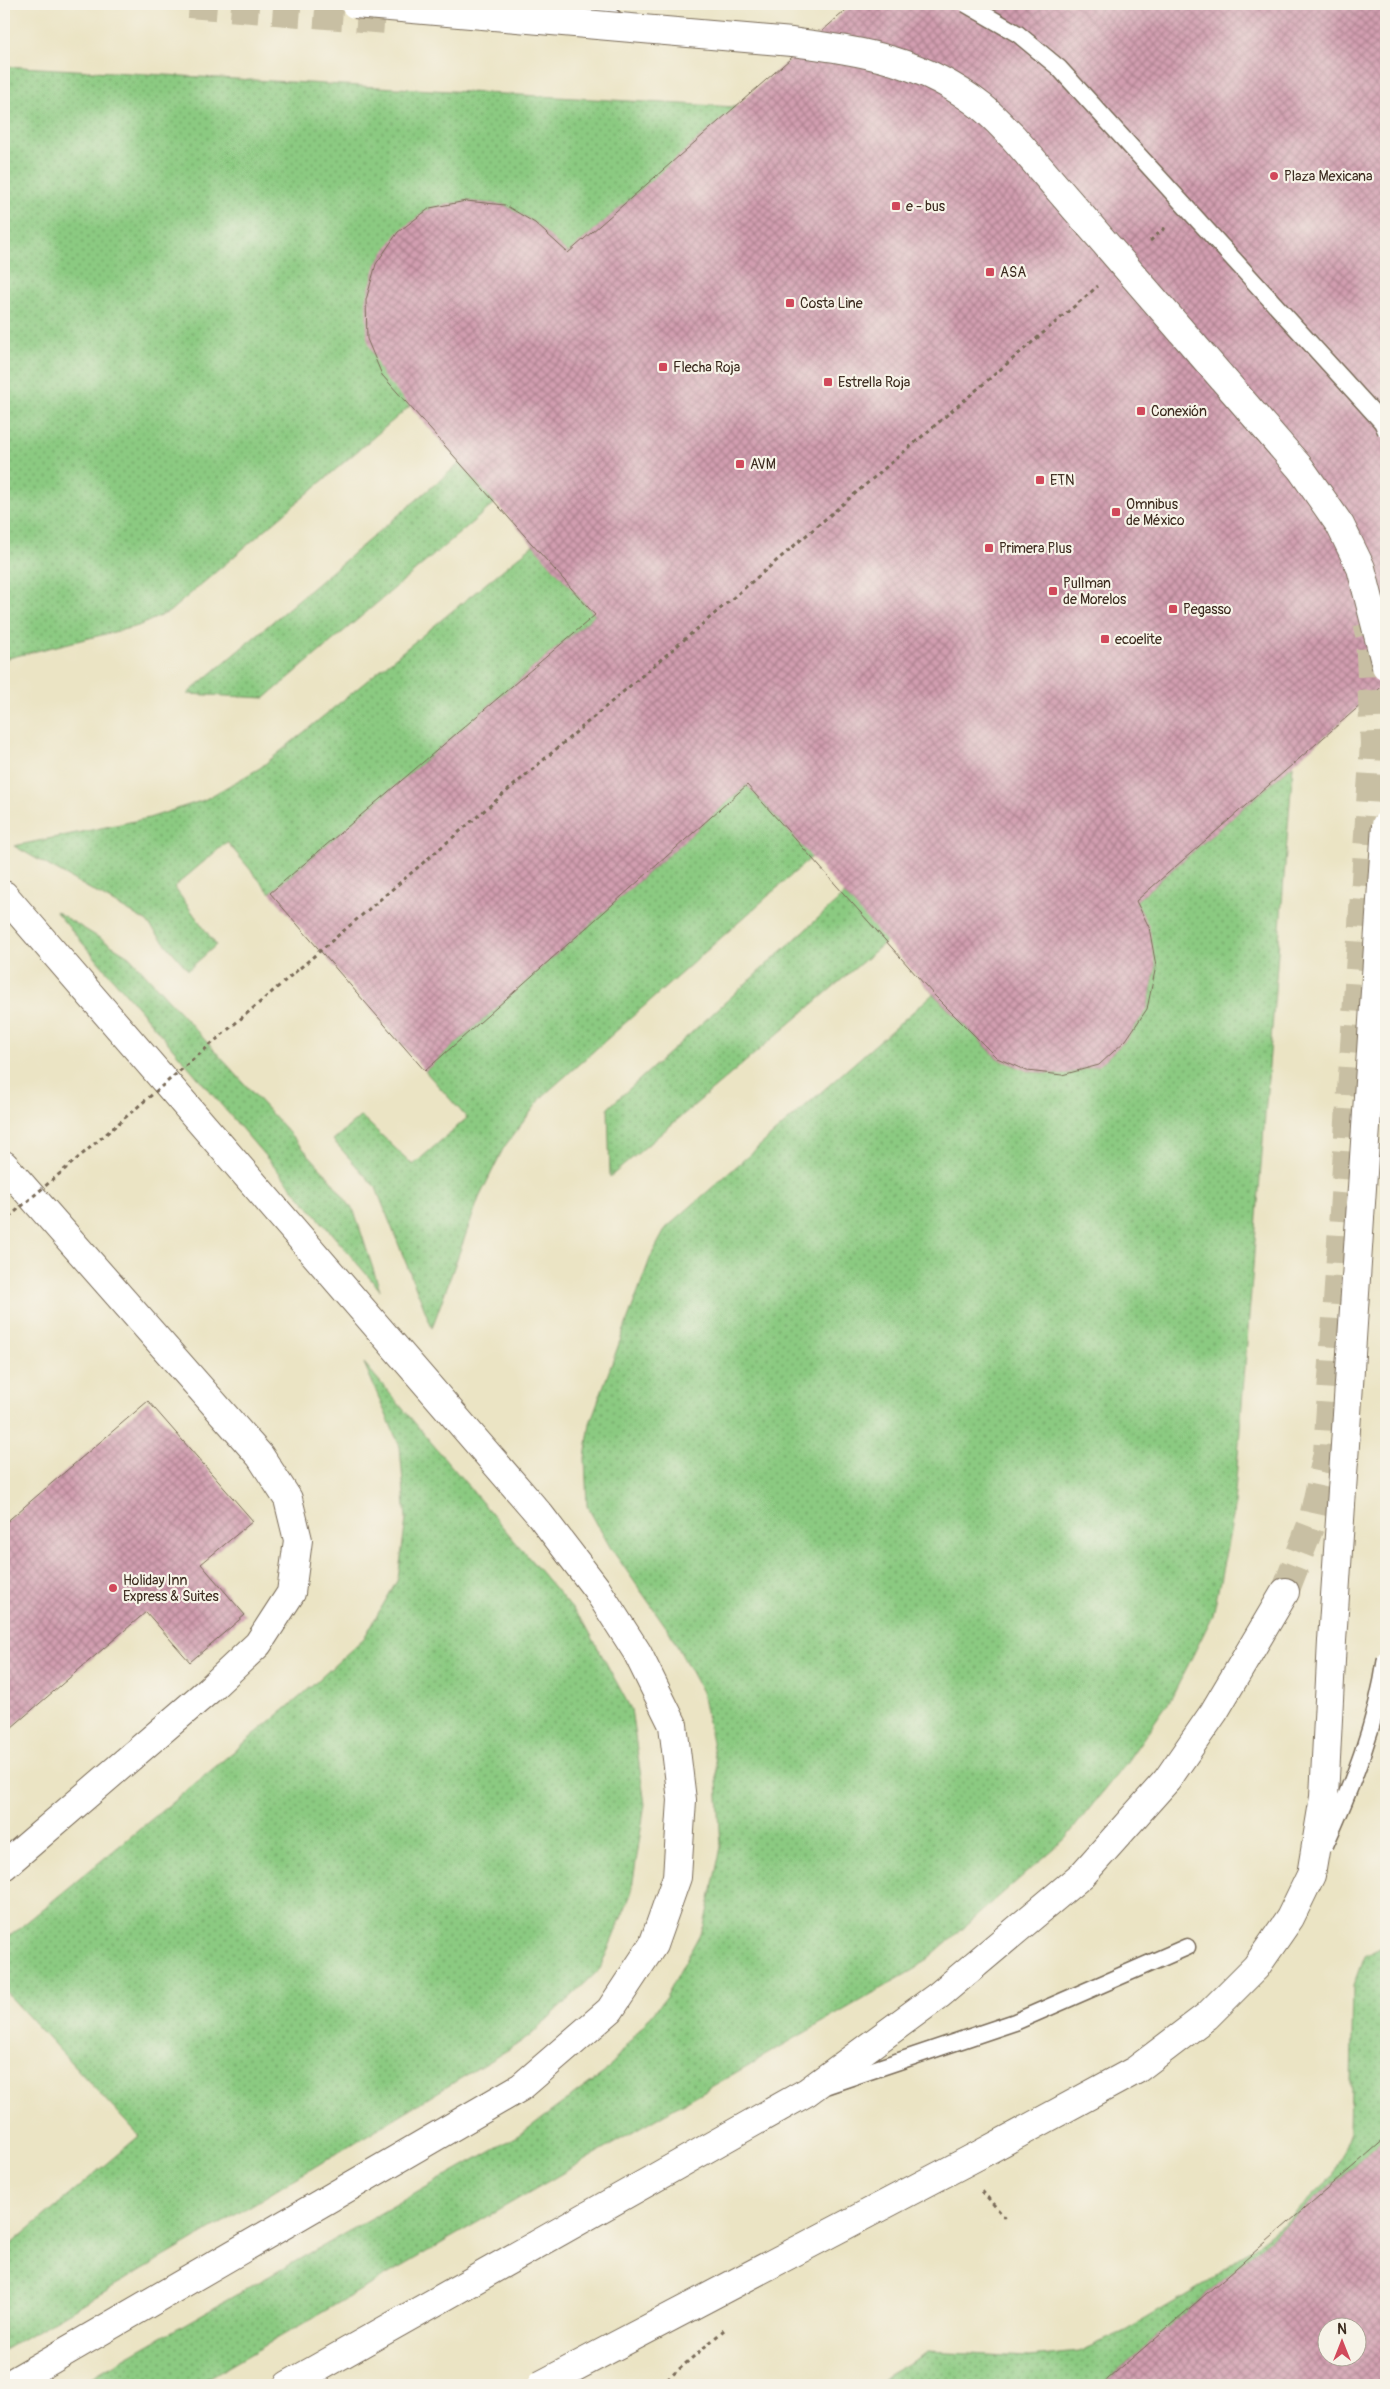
<svg xmlns="http://www.w3.org/2000/svg" width="1390" height="2389" viewBox="0 0 1390 2389" font-family="Pangolin,sans-serif">
	<style>
		.grass { fill: url(#grass-dots); stroke: #637a50 }
		.building { fill: url(#building-cross-hatch); fill-rule: evenodd }
		.lines { fill: none; stroke-linecap: round; stroke-linejoin: round }
		.secondary-tunnel { stroke: #c8bfa3; stroke-width: 28; stroke-dasharray: 28 14; stroke-linecap: butt }
		.lane-casing { stroke: #796b58; stroke-width: 19 }
		.secondary-casing { stroke: #796b58; stroke-width: 30 }
		.path { stroke: #796b58; stroke-width: 3; stroke-dasharray: 4 4; stroke-linecap: butt }
		.lane { stroke: #fff; stroke-width: 16 }
		.secondary { stroke: #fff; stroke-width: 28 }
		.lane-bridge-casing { stroke: #796b58; stroke-width: 19; stroke-linecap: butt }
		.secondary-bridge-casing { stroke: #796b58; stroke-width: 30; stroke-linecap: butt }
		.path-bridge { stroke: #796b58; stroke-width: 3; stroke-dasharray: 4 4; stroke-linecap: butt }
		.lane-bridge { stroke: #fff; stroke-width: 16 }
		.secondary-bridge { stroke: #fff; stroke-width: 28 }
		.poi-dot { fill: #d1495b; stroke: #f7f3e8; stroke-width: 2 }
		.labels { text-anchor: middle; dominant-baseline: central; stroke-width: 4.5; stroke-linejoin: round; paint-order: stroke }
		.poi-label { font-size: 14px; fill: #3b2a1e; stroke: #f7f3e8; text-anchor: start }
	</style>
	<defs>
		<pattern id="grass-dots" width="8" height="8" patternUnits="userSpaceOnUse" patternTransform="scale(1.25)"><rect width="8" height="8" fill="#8bca81"/><path d="M2 2h.1M6 6h.1" fill="none" stroke="#73a469" stroke-width="1.8" stroke-linecap="round"/></pattern>
		<pattern id="building-cross-hatch" width="8" height="8" patternUnits="userSpaceOnUse" patternTransform="scale(1.25)"><rect width="8" height="8" fill="#d29eb0"/><path d="M0 0l8 8M0 8l8-8" fill="none" stroke="#ac818f"/></pattern>
	</defs>
	<rect width="100%" height="100%" fill="#f7f3e8"/>
	<filter id="ink" filterUnits="userSpaceOnUse"><feTurbulence type="fractalNoise" baseFrequency=".02" numOctaves="2"/><feDisplacementMap in="SourceGraphic" scale="10" xChannelSelector="R" yChannelSelector="G"/><feConvolveMatrix kernelMatrix="1 2 1 2 8 2 1 2 1" color-interpolation-filters="sRGB"/></filter>
	<filter id="wash" filterUnits="userSpaceOnUse"><feTurbulence type="fractalNoise" baseFrequency=".0096" numOctaves="4" result="noise"/><feDisplacementMap in="SourceGraphic" scale="20" xChannelSelector="R" yChannelSelector="G"/><feGaussianBlur stdDeviation="1.12" result="paint"/><feColorMatrix in="noise" values="0 0 0 0 0 0 0 0 0 0 0 0 0 0 0 0 0 1.4 0 .05"/><feComposite in="paint" operator="in"/></filter>
	<g filter="url(#wash)">
		<rect width="100%" height="100%" fill="#ebe4c4"/>
		<path class="grass" d="M4,66L736,107L568,253L535,223L505,205L466,201L430,208L398,233L410,406L169,612L138,626L4,659Z
			M460,463L495,503L265,698L187,694Z
			M533,545L595,615L270,893L227,842L174,887L216,945L188,970L146,921L14,846L149,818L204,800L260,768Z
			M1293,765L1233,1517L1213,1615L1172,1697L1126,1763L1065,1839L918,1967L197,2385H77L522,2133L605,2072L666,1997L704,1926L721,1847L716,1763L702,1692L669,1631L610,1547L587,1506L585,1458L590,1423L651,1256L666,1228L933,994L997,1058L1027,1071L1062,1075L1099,1065L1126,1040L1147,1009L1156,966L1136,901Z
			M747,785L812,857L543,1096L504,1147L479,1198L432,1328L376,1188L333,1140L361,1116L413,1165L467,1118L425,1071Z
			M845,894L887,941L610,1177L608,1108Z
			M55,911L129,956L327,1175L354,1211L380,1290Z
			M364,1363L585,1624L631,1709L645,1804L631,1894L600,1969L529,2037L217,2226L4,2350V2250L139,2136L4,1990V1941L301,1696L364,1638L398,1579L406,1519L400,1447Z
			M1386,1945V2138L1101,2385H877L887,2376L929,2352L1029,2357L1078,2352L1125,2331L1205,2284L1286,2222L1333,2177L1350,2132L1353,1986L1364,1956Z"/>
		<g id="blocks">
			<path class="building" d="M853,4H1386V683L1136,901L1149,927L1156,966L1147,1009L1126,1040L1099,1065L1062,1075L1027,1071L997,1058L933,994L747,785L425,1071L270,893L595,615L382,375L367,339L366,300L376,264L398,232L430,208L466,201L505,205L535,223L568,253Z
				M148,1401L253,1521L201,1564L245,1615L190,1662L146,1612L4,1734V1524Z
				M1386,2138V2385H1101ZM1328,2326H1358V2356H1328Z"/>
		</g>
	</g>
	<g filter="url(#ink)">
		<use href="#blocks" fill-opacity="0" stroke="#796b58" stroke-width="1"/>
		<g class="lines">
			<path class="secondary-tunnel" d="M189,4L388,20
				M1285,1592L1312,1522L1327,1453L1374,744L1369,634L1366,623"/>
			<defs>
				<path id="lane" d="M597,4L623,26
					M828,2085L1015,2022L1187,1947"/>
				<path id="secondary" d="M4,895L540,1515L596,1588L637,1652L673,1725L682,1800L677,1877L653,1945L610,2010L521,2087L8,2385
					M4,1165L260,1456L288,1499L298,1540L291,1593L258,1644L209,1690L4,1866
					M288,2385L807,2092L939,1995L1083,1874L1167,1780L1214,1712L1285,1592"/>
			</defs>
			<use href="#lane" class="lane-casing"/>
			<use href="#secondary" class="secondary-casing"/>
			<path class="path" d="M1150,241L1166,227
				M300,968L1098,286
				M982,2191L1006,2219
				M661,2385L724,2330"/>
			<use href="#lane" class="lane"/>
			<use href="#secondary" class="secondary"/>
			<defs>
				<path id="lane-bridge" d="M966,4L1018,34L1059,68L1382,422L1386,431
					M1325,1845C1352,1785 1377,1724 1386,1658"/>
				<path id="secondary-bridge" d="M355,4L792,42C866,52 922,60 982,107C993,116 1003,127 1013,137L1301,469L1340,525L1361,568L1386,666
					M541,2385L979,2155L1136,2070L1207,2016L1256,1967L1290,1918L1311,1875L1324,1797L1332,1641L1386,825"/>
			</defs>
			<use href="#lane-bridge" class="lane-bridge-casing"/>
			<use href="#secondary-bridge" class="secondary-bridge-casing"/>
			<path class="path-bridge" d="M9,1217L300,968"/>
			<use href="#lane-bridge" class="lane-bridge"/>
			<use href="#secondary-bridge" class="secondary-bridge"/>
		</g>
	</g>
	<g class="poi-dot">
		<circle cx="1274" cy="176" r="5"/>
		<rect x="891" y="201" width="10" height="10" rx="2.5"/>
		<rect x="985" y="267" width="10" height="10" rx="2.5"/>
		<rect x="785" y="298" width="10" height="10" rx="2.5"/>
		<rect x="658" y="362" width="10" height="10" rx="2.5"/>
		<rect x="823" y="377" width="10" height="10" rx="2.5"/>
		<rect x="1136" y="406" width="10" height="10" rx="2.5"/>
		<rect x="735" y="459" width="10" height="10" rx="2.5"/>
		<rect x="1035" y="475" width="10" height="10" rx="2.5"/>
		<rect x="1111" y="507" width="10" height="10" rx="2.5"/>
		<rect x="984" y="543" width="10" height="10" rx="2.5"/>
		<rect x="1048" y="586" width="10" height="10" rx="2.5"/>
		<rect x="1168" y="604" width="10" height="10" rx="2.5"/>
		<rect x="1100" y="634" width="10" height="10" rx="2.5"/>
		<circle cx="113" cy="1588" r="5"/>
	</g>
	<g class="labels">
		<g class="poi-label">
			<text x="1284" y="176">Plaza Mexicana</text>
			<text x="906" y="206">e - bus</text>
			<text x="1000" y="272">ASA</text>
			<text x="800" y="303">Costa Line</text>
			<text x="673" y="367">Flecha Roja</text>
			<text x="838" y="382">Estrella Roja</text>
			<text x="1151" y="411">Conexión</text>
			<text x="750" y="464">AVM</text>
			<text x="1050" y="480">ETN</text>
			<text x="1126" y="504">Omnibus<tspan x="1126" dy="16">de México</tspan></text>
			<text x="999" y="548">Primera Plus</text>
			<text x="1063" y="583">Pullman<tspan x="1063" dy="16">de Morelos</tspan></text>
			<text x="1183" y="609">Pegasso</text>
			<text x="1115" y="639">ecoelite</text>
			<text x="123" y="1580">Holiday Inn<tspan x="123" dy="16">Express &amp; Suites</tspan></text>
		</g>
	</g>
	<rect width="1390" height="2389" fill="none" stroke="#f7f3e8" stroke-width="20"/>
	<g transform="translate(1342 2342)"><circle r="24" fill="#f7f3e8" stroke="#aca397"/>
	<path d="M0-4L9 19L0 12L-9 19Z" fill="#d1495b"/>
	<text y="-8" font-size="14" font-weight="bold" text-anchor="middle" fill="#3b2a1e">N</text>
	</g>
</svg>
